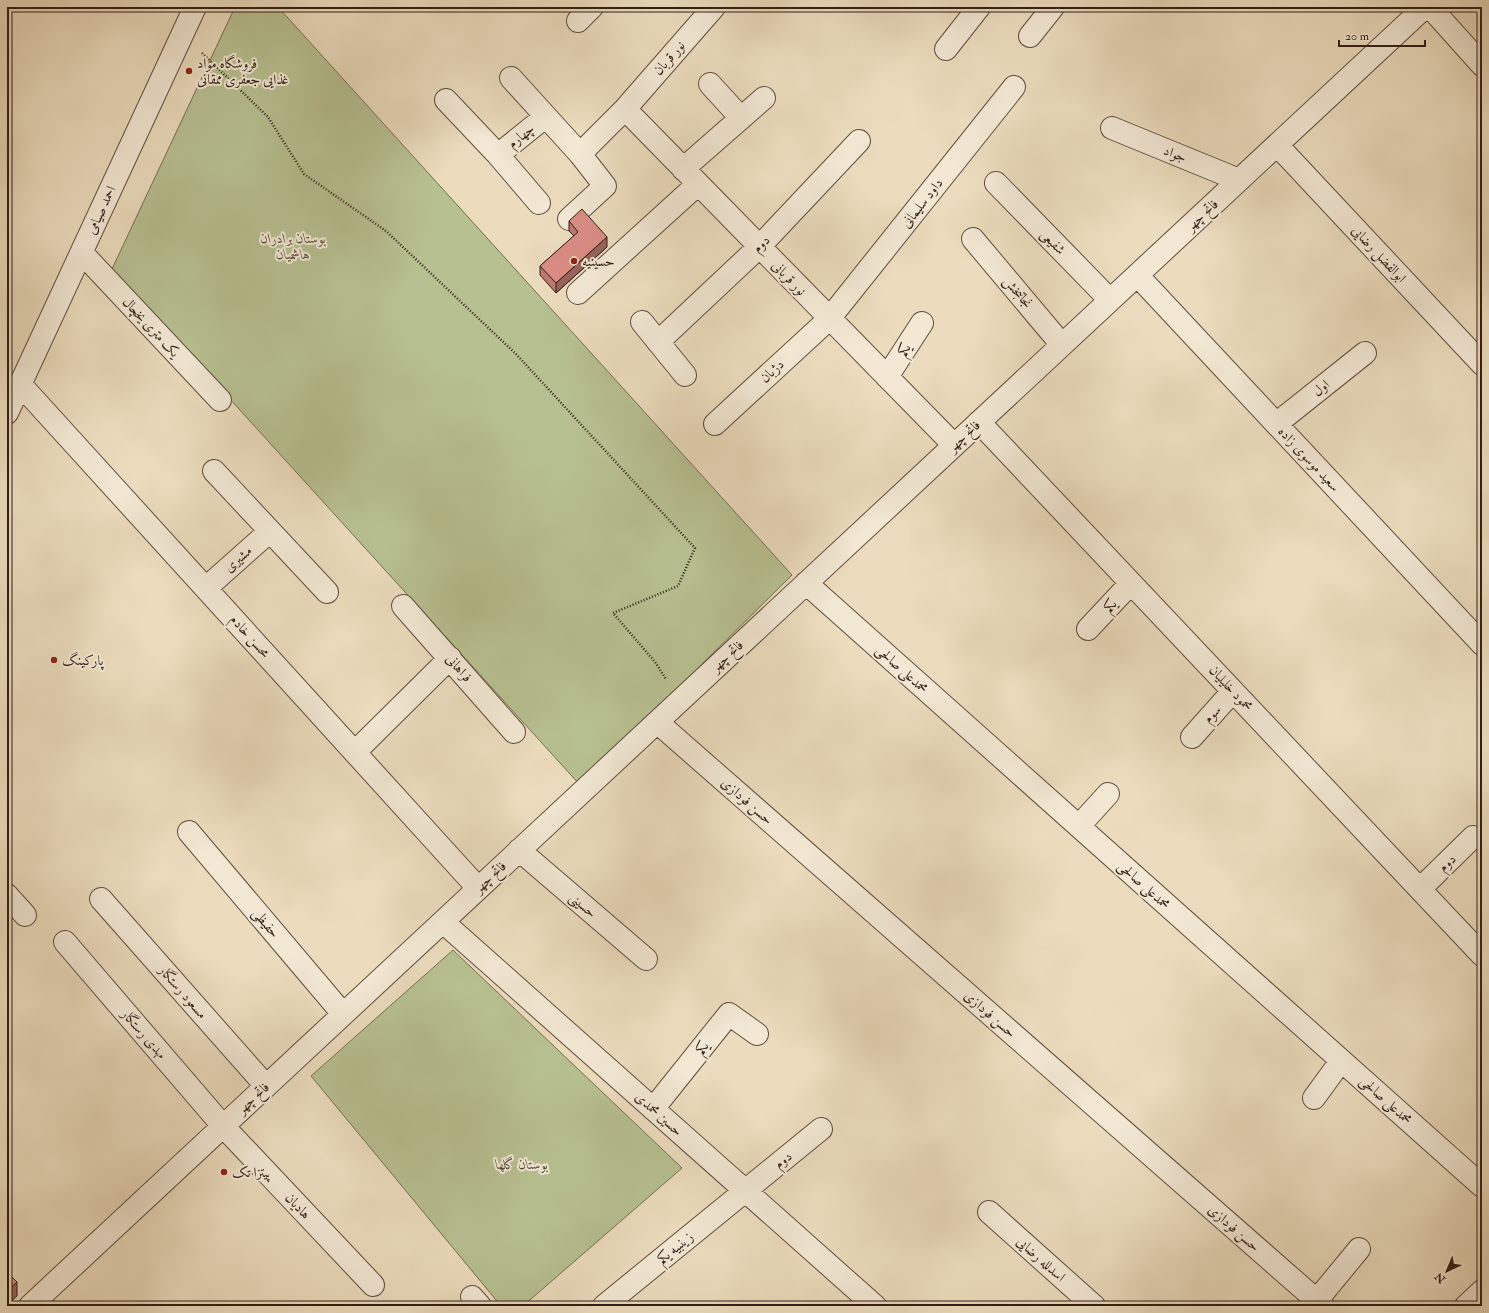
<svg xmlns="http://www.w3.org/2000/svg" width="1489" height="1313" viewBox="0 0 1489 1313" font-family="'IM FELL Double Pica',Amiri,serif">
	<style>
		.green { fill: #b7c091; stroke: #746f54 }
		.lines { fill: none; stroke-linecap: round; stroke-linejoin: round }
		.minor-casing { stroke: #604e40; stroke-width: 24 }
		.path { stroke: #311e16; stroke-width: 2.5; stroke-dasharray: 1 2; stroke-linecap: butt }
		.minor { stroke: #f2e8d4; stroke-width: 22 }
		.wall { fill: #bb7972; stroke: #311e16 }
		.shaded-wall { fill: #99635d; stroke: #311e16 }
		.building { fill: #da8d85; stroke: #311e16 }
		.poi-dot { fill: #8f2418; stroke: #f2e8d4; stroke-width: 1.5 }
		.labels { text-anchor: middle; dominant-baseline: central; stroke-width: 4; stroke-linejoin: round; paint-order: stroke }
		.street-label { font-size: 14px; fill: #311e16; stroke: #f2e8d4 }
		.poi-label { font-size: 14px; fill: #311e16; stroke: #f2e8d4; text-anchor: start }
		.park-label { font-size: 14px; font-style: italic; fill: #594f3b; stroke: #f2e8d4 }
	</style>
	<rect width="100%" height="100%" fill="#ebdcbd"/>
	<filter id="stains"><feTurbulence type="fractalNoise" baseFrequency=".005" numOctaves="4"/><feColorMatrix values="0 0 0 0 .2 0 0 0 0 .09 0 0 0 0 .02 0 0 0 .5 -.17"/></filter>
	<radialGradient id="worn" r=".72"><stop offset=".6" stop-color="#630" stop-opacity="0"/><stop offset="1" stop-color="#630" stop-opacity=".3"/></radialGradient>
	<path class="green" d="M235,7H278L792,575L580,785L112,269Z
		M453,950L682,1168L523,1306H501L311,1076Z"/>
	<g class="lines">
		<defs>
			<path id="minor" d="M1430,7L1482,65
				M578,21L592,7
				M1030,36L1053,7
				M946,49L979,7
				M511,78L580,154L625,109L714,7
				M710,84L741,118
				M446,100L498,155L539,203
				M625,109L954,445
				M1112,128L1239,180
				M1277,145L1482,364
				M498,155L545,117
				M683,169L764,98
				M996,183L1110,300
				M569,219L605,186L580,154
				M973,239L1062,345
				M82,253L220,400
				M1137,275L1482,644
				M578,293L698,184
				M642,322L685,375
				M658,342L759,247L859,141
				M887,377L922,323
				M20,384L478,888
				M7,413L195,7
				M979,422L1482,955
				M715,424L829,319L1014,87
				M1276,424L1365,353
				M214,471L327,592
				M806,583L1482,1186
				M206,588L270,531
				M403,606L514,732
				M1088,629L1131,583
				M657,722L1323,1306
				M1192,737L1233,691
				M355,752L450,658
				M1079,826L1108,794
				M189,832L343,1014
				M519,850L646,959
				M1420,889L1473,837
				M7,895L25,915
				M101,899L266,1086
				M443,922L875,1306
				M65,942L223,1126L373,1285
				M1314,1098L1341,1061
				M653,1109L729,1014L757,1034
				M989,1212L1094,1306
				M472,1297L480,1306
				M1317,1300L1359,1249
				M30,1306L1425,7
				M604,1306L821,1129
				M1466,1306L1482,1291"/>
		</defs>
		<use href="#minor" class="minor-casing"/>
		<path class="path" d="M202,53L268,117L304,174L386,231L516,354L695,548L678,586L613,613L655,662L666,679"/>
		<use href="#minor" class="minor"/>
	</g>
	<path class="wall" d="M569,221L607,247L556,293L540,275V266L574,236L569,231Z"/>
	<path class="shaded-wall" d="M607,237V247L556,293V283Z
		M17,1282V1296L7,1305V1291Z"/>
	<path class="building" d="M582,209L607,237L556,283L540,266L578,232L569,221Z
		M7,1272L17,1282L7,1291Z"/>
	<g class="poi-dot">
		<circle cx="189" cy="71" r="4"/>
		<circle cx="574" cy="261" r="4"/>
		<circle cx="54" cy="660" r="4"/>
		<circle cx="224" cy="1172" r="4"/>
	</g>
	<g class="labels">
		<g class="street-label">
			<text transform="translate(669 58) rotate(-49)">نور قربان</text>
			<text transform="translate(521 136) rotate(-39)">چهارم</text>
			<text transform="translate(1175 154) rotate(22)">جواد</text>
			<text transform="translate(922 203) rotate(-52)">داود سلیمانی</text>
			<text transform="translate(101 210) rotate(-65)">احمد صیامی</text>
			<text transform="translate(1202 215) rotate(-43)">فاتح چهر</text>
			<text transform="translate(1053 242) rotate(46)">شفیعی</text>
			<text transform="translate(761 244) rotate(-45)">دوم</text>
			<text transform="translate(1379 254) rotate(47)">ابوالفضل رضایی</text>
			<text transform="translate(789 278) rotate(46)">نور قربانی</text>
			<text transform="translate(1018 292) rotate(50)">نجاتبخش</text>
			<text transform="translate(151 327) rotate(47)">یک متری یخچال</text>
			<text transform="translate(904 350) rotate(-57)">یکم</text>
			<text transform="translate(772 371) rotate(-43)">دژبان</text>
			<text transform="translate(1321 388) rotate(-39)">اول</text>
			<text transform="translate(964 436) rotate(-43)">فاتح چهر</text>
			<text transform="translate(1309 459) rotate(47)">سعید موسوی زاده</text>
			<text transform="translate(238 559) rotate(-41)">مشیری</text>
			<text transform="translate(1110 606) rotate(-47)">یکم</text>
			<text transform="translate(250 636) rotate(48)">محسن خادم</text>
			<text transform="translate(727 656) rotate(-43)">فاتح چهر</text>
			<text transform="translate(459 668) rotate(49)">فراهانی</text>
			<text transform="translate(902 669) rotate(42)">محمدعلی صالحی</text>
			<text transform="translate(1231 688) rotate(47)">محمود خلیلیان</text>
			<text transform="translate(1212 714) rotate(-47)">سوم</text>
			<text transform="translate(747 801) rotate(41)">حسن فودازی</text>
			<text transform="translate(1447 863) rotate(-44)">دوم</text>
			<text transform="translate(490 877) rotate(-43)">فاتح چهر</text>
			<text transform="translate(1144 885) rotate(42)">محمدعلی صالحی</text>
			<text transform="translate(583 905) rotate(41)">حسینی</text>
			<text transform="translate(266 923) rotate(50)">حفیظی</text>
			<text transform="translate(183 992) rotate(49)">مسعود رستگار</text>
			<text transform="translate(990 1014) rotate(41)">حسن فودازی</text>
			<text transform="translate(144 1034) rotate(49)">مهدی رستگار</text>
			<text transform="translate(702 1048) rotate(-51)">یکم</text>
			<text transform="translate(253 1098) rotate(-43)">فاتح چهر</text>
			<text transform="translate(1386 1100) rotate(42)">محمدعلی صالحی</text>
			<text transform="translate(659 1114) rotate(42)">حسین محمدی</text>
			<text transform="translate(783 1160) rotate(-39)">دوم</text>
			<text transform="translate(298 1206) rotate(47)">هادیان</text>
			<text transform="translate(1234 1228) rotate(41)">حسن فودازی</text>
			<text transform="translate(675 1248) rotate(-39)">زینبیه یکم</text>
			<text transform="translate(1041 1259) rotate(42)">اسدلله رضایی</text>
		</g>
		<g class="poi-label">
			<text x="197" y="63">فروشگاه مواد<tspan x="197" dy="16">غذایی جعفری ممقانی</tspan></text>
			<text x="582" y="261">حسینیه</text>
			<text x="62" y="660">پارکینگ</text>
			<text x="232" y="1172">پیتزا تک</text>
		</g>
		<g class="park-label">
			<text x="293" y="238">بوستان برادران<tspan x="293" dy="16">هاشمیان</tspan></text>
			<text x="522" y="1164">بوستان گلها</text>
		</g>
	</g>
	<rect width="1489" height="1313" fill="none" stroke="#ebdcbd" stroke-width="24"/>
	<rect x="8" y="8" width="1473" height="1297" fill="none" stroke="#311e16" stroke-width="2"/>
	<rect x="12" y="12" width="1465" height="1289" fill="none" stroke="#311e16"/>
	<g transform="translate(1447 1271) rotate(224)" stroke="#f2e8d4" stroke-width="3" paint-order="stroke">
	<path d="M0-3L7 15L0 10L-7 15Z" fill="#311e16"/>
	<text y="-6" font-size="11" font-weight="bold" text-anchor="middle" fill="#311e16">N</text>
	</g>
	<path d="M1339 40v6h86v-6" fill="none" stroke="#311e16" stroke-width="2"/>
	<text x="1345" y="40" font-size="12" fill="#311e16" stroke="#f2e8d4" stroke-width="3" paint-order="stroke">20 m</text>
	<rect width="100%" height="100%" filter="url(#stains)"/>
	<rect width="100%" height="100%" fill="url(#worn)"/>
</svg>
